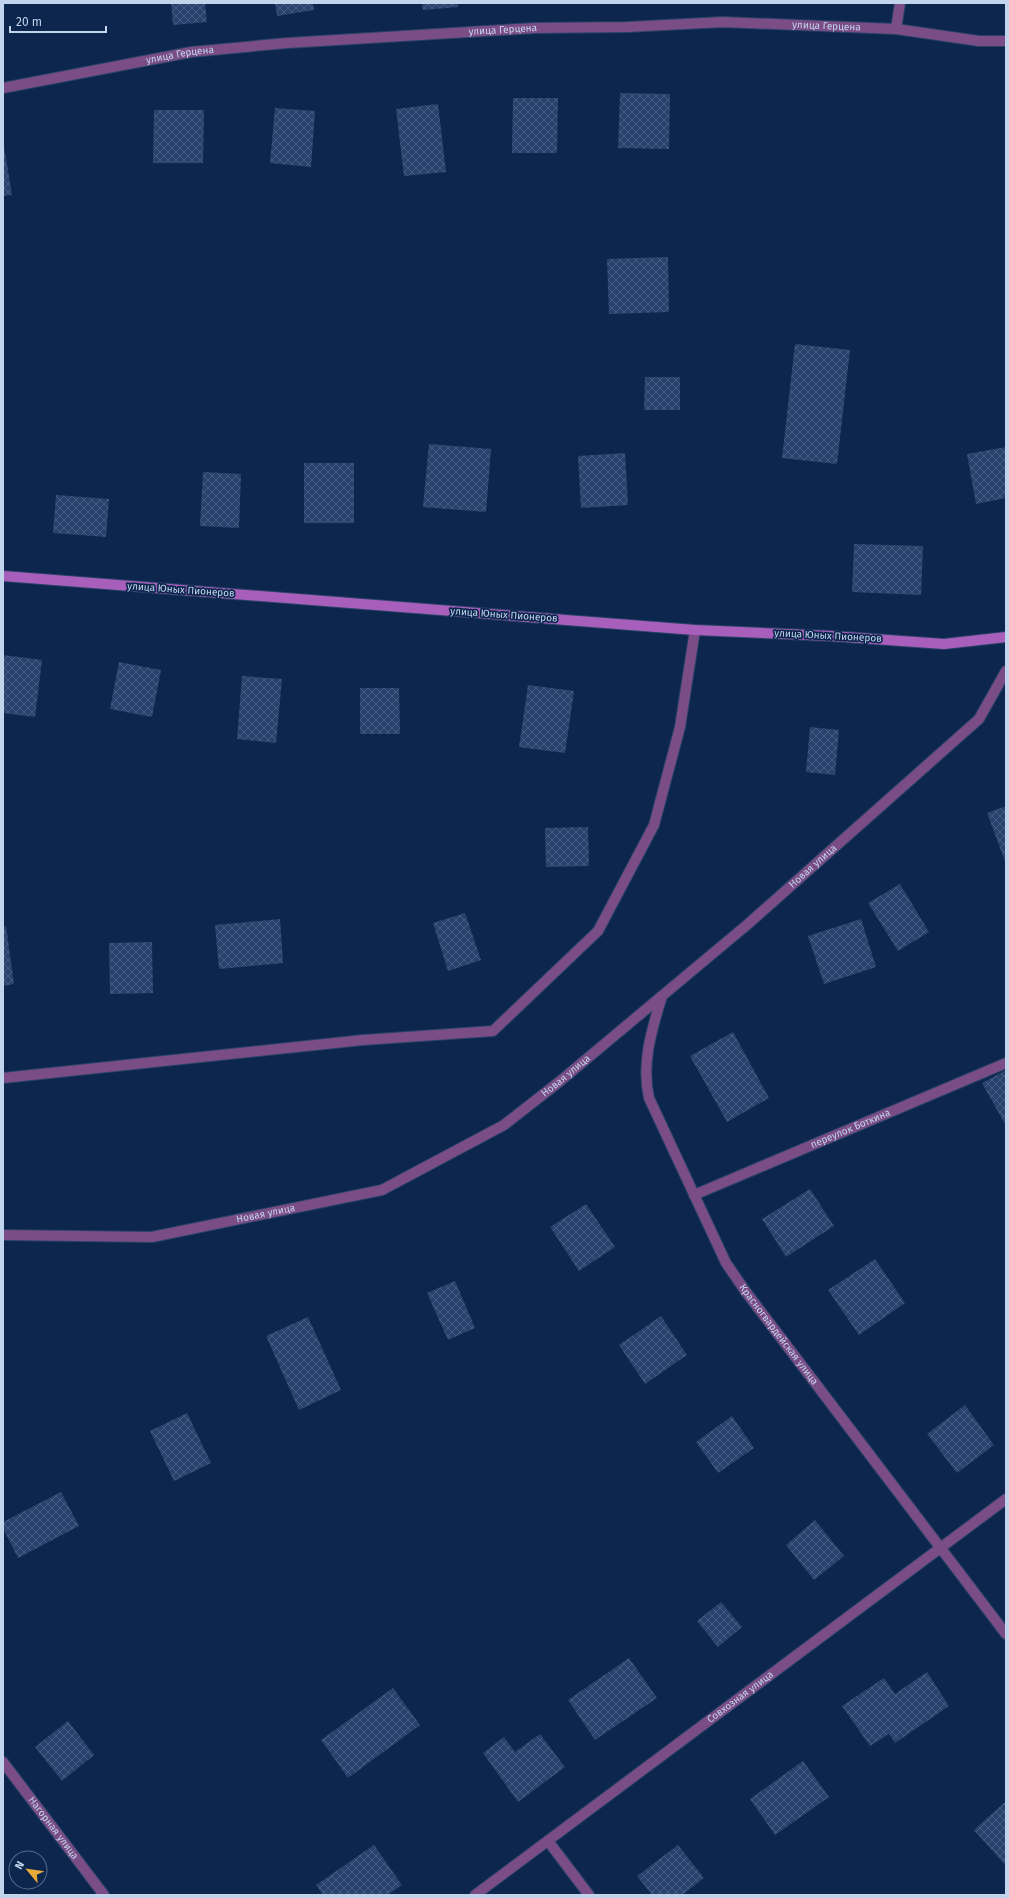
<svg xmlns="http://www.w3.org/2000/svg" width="1009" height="1898" viewBox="0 0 1009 1898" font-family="'Fira Sans',sans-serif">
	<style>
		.building { fill: url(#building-cross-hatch) }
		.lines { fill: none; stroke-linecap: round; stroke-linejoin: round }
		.street-casing { stroke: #294267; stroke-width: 12 }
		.secondary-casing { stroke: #294267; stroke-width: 12 }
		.street { stroke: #7a4d86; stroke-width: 10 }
		.secondary { stroke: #a85fbb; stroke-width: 10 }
		.labels { text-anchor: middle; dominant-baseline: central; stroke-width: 3.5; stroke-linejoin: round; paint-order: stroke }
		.street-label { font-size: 10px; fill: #c2d3ec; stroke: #0c264e }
	</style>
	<defs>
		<pattern id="building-cross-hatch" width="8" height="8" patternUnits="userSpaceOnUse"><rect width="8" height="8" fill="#27436d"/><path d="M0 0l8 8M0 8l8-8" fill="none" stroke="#455d82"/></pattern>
	</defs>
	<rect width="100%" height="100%" fill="#0c264e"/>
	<path class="building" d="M171,3H205L207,22L173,25Z
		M275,3H313L314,10L277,16Z
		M422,3H458V7L423,10Z
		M620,93L670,94L669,149L618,148Z
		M513,98H558L557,153H512Z
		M438,104L446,172L404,176L396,109Z
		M275,108L315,111L311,167L270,163Z
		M154,110H204L203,163H153Z
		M3,140L12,195L3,196Z
		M668,257L669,312L609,314L607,259Z
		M795,344L850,350L837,464L782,458Z
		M645,377H680V410H644Z
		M429,444L491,449L486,512L423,507Z
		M1006,447V498L976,504L967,454Z
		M625,453L628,505L581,508L578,456Z
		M304,463H354V523H304Z
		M203,472L241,474L239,528L200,526Z
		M56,495L109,499L106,537L53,533Z
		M854,544L923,546L921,595L852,592Z
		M3,655L42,660L35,717L3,713Z
		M119,662L161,670L152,717L110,709Z
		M242,676L282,679L276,743L237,739Z
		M528,685L574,691L565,753L519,747Z
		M360,688H399L400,734H360Z
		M810,727L839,730L835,775L806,772Z
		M1006,806V864L987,813Z
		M588,827L589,866L546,867L545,828Z
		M900,884L929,932L898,951L868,903Z
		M465,913L481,960L448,971L433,923Z
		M280,919L283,963L219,969L215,925Z
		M861,919L876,967L824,984L808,936Z
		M6,926L14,984L3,986V927Z
		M152,942L153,993L110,994L109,943Z
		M733,1032L769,1098L727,1122L690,1056Z
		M1006,1070V1126L982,1083Z
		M810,1189L834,1226L786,1257L762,1219Z
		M586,1204L615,1247L579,1271L550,1227Z
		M875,1259L905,1303L859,1335L828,1290Z
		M455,1281L475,1328L448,1340L427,1293Z
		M661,1316L687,1355L645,1384L619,1345Z
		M308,1317L341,1390L299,1410L266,1336Z
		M965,1405L994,1445L957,1473L927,1434Z
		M187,1413L211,1463L174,1481L150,1431Z
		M732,1416L754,1448L718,1473L696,1442Z
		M61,1492L79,1526L18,1558L3,1528V1522Z
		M815,1520L844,1556L814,1580L786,1545Z
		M721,1602L742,1627L718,1647L697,1621Z
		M629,1658L657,1698L595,1740L568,1700Z
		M927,1672L949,1706L895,1743L889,1734L870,1746L842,1706L884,1678L895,1694Z
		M393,1688L420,1725L348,1778L321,1740Z
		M68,1721L94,1755L62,1781L35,1747Z
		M540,1734L565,1767L518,1802L483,1753L504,1737L515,1752Z
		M803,1761L829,1797L775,1835L750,1799Z
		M1006,1801V1866L974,1830Z
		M374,1845L402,1885L387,1895H323L316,1885Z
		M678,1845L704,1878L682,1895H652L637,1876Z"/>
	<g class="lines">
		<defs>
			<g id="street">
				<path d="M896,29L900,3"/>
				<path id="s1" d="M3,88L191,52L287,43L535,28L627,27L723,22L896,29L979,41H1006"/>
				<path id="s2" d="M662,996C652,1029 641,1063 649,1098L726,1263L746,1292L1006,1634"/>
				<path d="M3,1078L363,1040L493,1031L598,931L654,825L680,727L695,630"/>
				<path id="s3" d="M694,1195L1006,1063"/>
				<path id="s4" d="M3,1235L152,1237L382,1190L504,1125L559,1082L748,924L979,719L1006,671"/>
				<path id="s5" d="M3,1762L104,1895"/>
				<path d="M548,1841L589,1895"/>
				<path id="s6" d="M475,1895L1006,1499"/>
			</g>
			<path id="secondary" d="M3,576L695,630L831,636L944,644L1006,637"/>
		</defs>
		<use href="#street" class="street-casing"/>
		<use href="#secondary" class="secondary-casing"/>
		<use href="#street" class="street"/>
		<use href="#secondary" class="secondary"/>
	</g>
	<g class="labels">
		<g class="street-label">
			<text stroke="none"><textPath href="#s1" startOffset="828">улица Герцена</textPath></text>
			<text stroke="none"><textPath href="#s1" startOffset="504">улица Герцена</textPath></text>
			<text stroke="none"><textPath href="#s1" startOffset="180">улица Герцена</textPath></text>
			<text transform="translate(181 590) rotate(4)">улица Юных Пионеров</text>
			<text transform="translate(504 615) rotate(4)">улица Юных Пионеров</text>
			<text transform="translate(828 636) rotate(3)">улица Юных Пионеров</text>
			<text stroke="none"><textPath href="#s4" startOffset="925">Новая улица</textPath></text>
			<text stroke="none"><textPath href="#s4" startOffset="601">Новая улица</textPath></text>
			<text stroke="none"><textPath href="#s3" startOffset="170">переулок Боткина</textPath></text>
			<text stroke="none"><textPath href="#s4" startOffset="265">Новая улица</textPath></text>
			<text stroke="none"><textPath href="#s2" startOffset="375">Красногвардейская улица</textPath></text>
			<text stroke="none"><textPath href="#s6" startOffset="331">Совхозная улица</textPath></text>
			<text stroke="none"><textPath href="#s5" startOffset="83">Нагорная улица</textPath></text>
		</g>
	</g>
	<rect width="1009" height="1898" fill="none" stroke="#c2d3ec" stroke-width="8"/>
	<g transform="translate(28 1870) rotate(299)"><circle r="19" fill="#0c264e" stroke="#556b8d"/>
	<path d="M0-3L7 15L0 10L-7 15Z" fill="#e9ab38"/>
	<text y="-6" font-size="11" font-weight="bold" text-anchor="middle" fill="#c2d3ec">N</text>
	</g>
	<path d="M10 26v6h96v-6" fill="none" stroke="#c2d3ec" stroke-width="2"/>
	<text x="16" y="26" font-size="12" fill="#c2d3ec" stroke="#0c264e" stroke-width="3" paint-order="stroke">20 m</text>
</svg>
